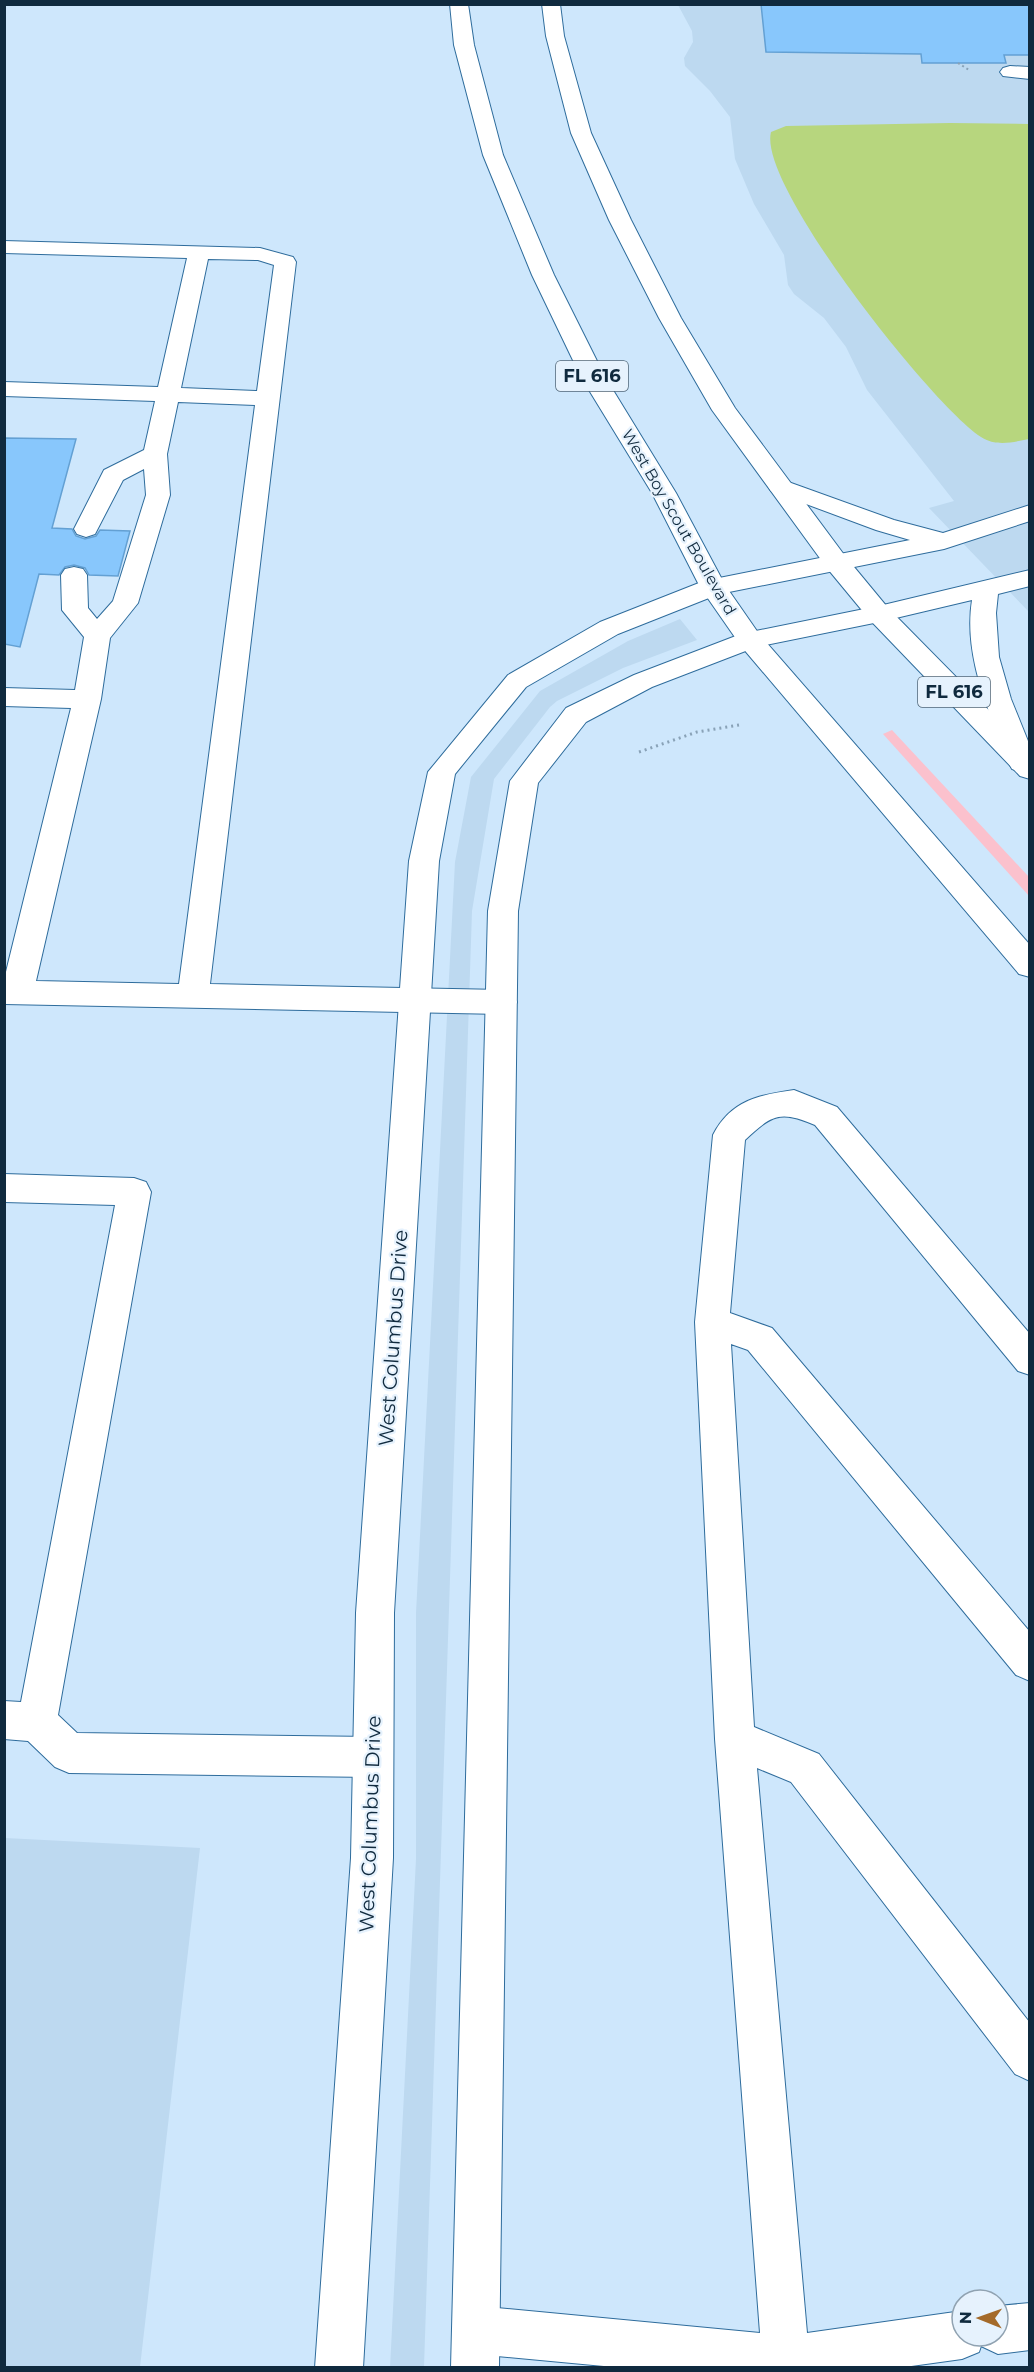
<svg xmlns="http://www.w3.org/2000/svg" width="1034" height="2372" viewBox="0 0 1034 2372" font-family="Montserrat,sans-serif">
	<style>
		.built { fill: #bdd9f0 }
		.green { fill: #fbc1cd }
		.water { fill: #b7d67e }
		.building { fill: #88c7fc; stroke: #63a0d3; stroke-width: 1.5 }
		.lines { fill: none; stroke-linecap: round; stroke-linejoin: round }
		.lane-casing { stroke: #2e6c9c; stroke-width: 2 }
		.street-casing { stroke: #2e6c9c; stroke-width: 2 }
		.primary-casing { stroke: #2e6c9c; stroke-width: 2 }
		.path-far1 { stroke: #89a2b7; stroke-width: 2; stroke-dasharray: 2 3; stroke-linecap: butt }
		.path { stroke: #89a2b7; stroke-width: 3; stroke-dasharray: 2 4; stroke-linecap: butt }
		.lane { fill: #fff; fill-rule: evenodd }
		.street { fill: #fff; fill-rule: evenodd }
		.primary { fill: #fff; fill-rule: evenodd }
		.labels { text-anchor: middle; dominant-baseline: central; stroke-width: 4.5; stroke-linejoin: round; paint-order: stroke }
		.far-street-label { font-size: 16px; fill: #102a3e; stroke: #e6f2fd }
		.shield { fill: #e6f2fd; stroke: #506677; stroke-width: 1.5 }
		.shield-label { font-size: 18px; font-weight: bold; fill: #102a3e }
		.street-label { font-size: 20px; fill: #102a3e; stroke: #e6f2fd }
	</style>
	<rect width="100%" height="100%" fill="#cee7fc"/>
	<path class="built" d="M678,5H1029V612L929,508L954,501L867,390L846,347L824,318L794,294L788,285L784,255L754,204L735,159L730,117L710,91L685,66L684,58L693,42L692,31Z
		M680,619L697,640L623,668L557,701L550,707L494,779L472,911L424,2367L390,2368L416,1859V1613L455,862L471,777L540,691L628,641Z
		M5,1838L200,1848L140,2367H5Z"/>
	<path class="green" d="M892,730L1029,877V896L883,734Z"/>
	<path class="water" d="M950,123L1029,124V439C1014,442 996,447 981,437C933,406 757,185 771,132L786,126Z"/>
	<path class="building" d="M761,4H1029V55H1004L1006,63H922L921,54L766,52Z
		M4,438L76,439L52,528L72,529L76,536L85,539L96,536L100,530L130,531L118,576L89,575L85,568L74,565L65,567L59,575L39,574L20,647L4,644Z"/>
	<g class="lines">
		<defs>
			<path id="lane" d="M1010,66L1030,67V79L1003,76L1000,72L1003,68Z
				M4,241L260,248L293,257L296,262L210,984L502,990L513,994L517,1002L513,1010L502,1014L4,1004V980L71,708L4,706V688L75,690L84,637L62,610L61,575L65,569L74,567L83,569L87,575L88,608L97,619L113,601L146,495L144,469L123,480L95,534L86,537L77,534L74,529L104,470L144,450L155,401L4,396V382L158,387L187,258L4,253ZM208,259L258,260L274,265L257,391L181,388ZM178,402L255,405L179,984L36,981L101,699L110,638L138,603L170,495L167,454Z
				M794,1090L837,1107L1030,1334V1375L1018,1371L815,1125C779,1110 772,1115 745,1140L730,1313L772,1328L1030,1632V1681L1016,1675L748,1350L731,1344L754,1727L819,1754L1030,2023V2081L1015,2074L791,1782L757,1768L807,2333L962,2311V2336H998V2306L1030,2303V2350L998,2354L981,2346L979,2352L962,2359L897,2368H625L476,2354L459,2347L452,2330L459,2313L476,2306L760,2333L715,1739L695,1322L713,1135C731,1100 759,1095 794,1090Z
				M4,1174L134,1178L146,1182L151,1192L58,1715L77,1733L373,1737L387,1743L393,1757L387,1771L373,1777L69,1773L55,1767L28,1741L4,1739V1701L21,1702L115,1205L4,1202Z"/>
			<path id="street" d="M780,479L894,520L943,533L1030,505V521L944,549L719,594L618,634L526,687L455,774L439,861L394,1613L393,1858L363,2368H315L351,1858L356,1613L409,861L428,772L508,675L600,622L704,581L910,540L876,530L771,491L768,486L771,481Z
				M1030,570V586L998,594L996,613L999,657L1011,699L1030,746V769L1022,772L1012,769C1005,757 1001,743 996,730C980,689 965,645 972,600L879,622L756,647L652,687L586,722L538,783L518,911L499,2368H451L488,911L510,781L566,708L634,675L741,634L879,606Z"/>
			<path id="primary" d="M450,4H468L474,45L503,155L554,275L605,377L676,493L725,585L759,634L1030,945V977L1019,974L741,646L700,587L652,493L581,377L532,275L483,155L454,45Z
				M542,4H560L564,36L591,133L631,220L681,318L735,408L845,556L888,608L1030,752V779L1020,776L870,620L827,568L712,410L659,318L609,220L571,133L546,36Z"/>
		</defs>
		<use href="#lane" class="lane-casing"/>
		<use href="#street" class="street-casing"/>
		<use href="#primary" class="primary-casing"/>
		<path class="path-far1" d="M958,63L969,70"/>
		<path class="path" d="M639,752L697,732L739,725"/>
		<use href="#lane" class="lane"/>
		<use href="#street" class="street"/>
		<use href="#primary" class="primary"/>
	</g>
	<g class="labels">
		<g class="far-street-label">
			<text transform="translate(679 522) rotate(60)">West Boy Scout Boulevard</text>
		</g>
		<g class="shield">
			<rect x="556" y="361" width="72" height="30" rx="4.5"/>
			<rect x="918" y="677" width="72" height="30" rx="4.5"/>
		</g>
		<g class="shield-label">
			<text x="592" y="376">FL 616</text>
			<text x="954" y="692">FL 616</text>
		</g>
		<g class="street-label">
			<text transform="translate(393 1338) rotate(-86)">West Columbus Drive</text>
			<text transform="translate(370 1824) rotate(-88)">West Columbus Drive</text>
		</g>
	</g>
	<rect width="1034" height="2372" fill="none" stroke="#102a3e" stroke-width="12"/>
	<g transform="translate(980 2318) rotate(271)"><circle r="28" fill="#e6f2fd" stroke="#90a2b1" stroke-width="1.5"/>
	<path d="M0-4.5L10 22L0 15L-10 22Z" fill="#a46a2a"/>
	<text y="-9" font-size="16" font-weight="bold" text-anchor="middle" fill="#102a3e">N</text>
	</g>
</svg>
